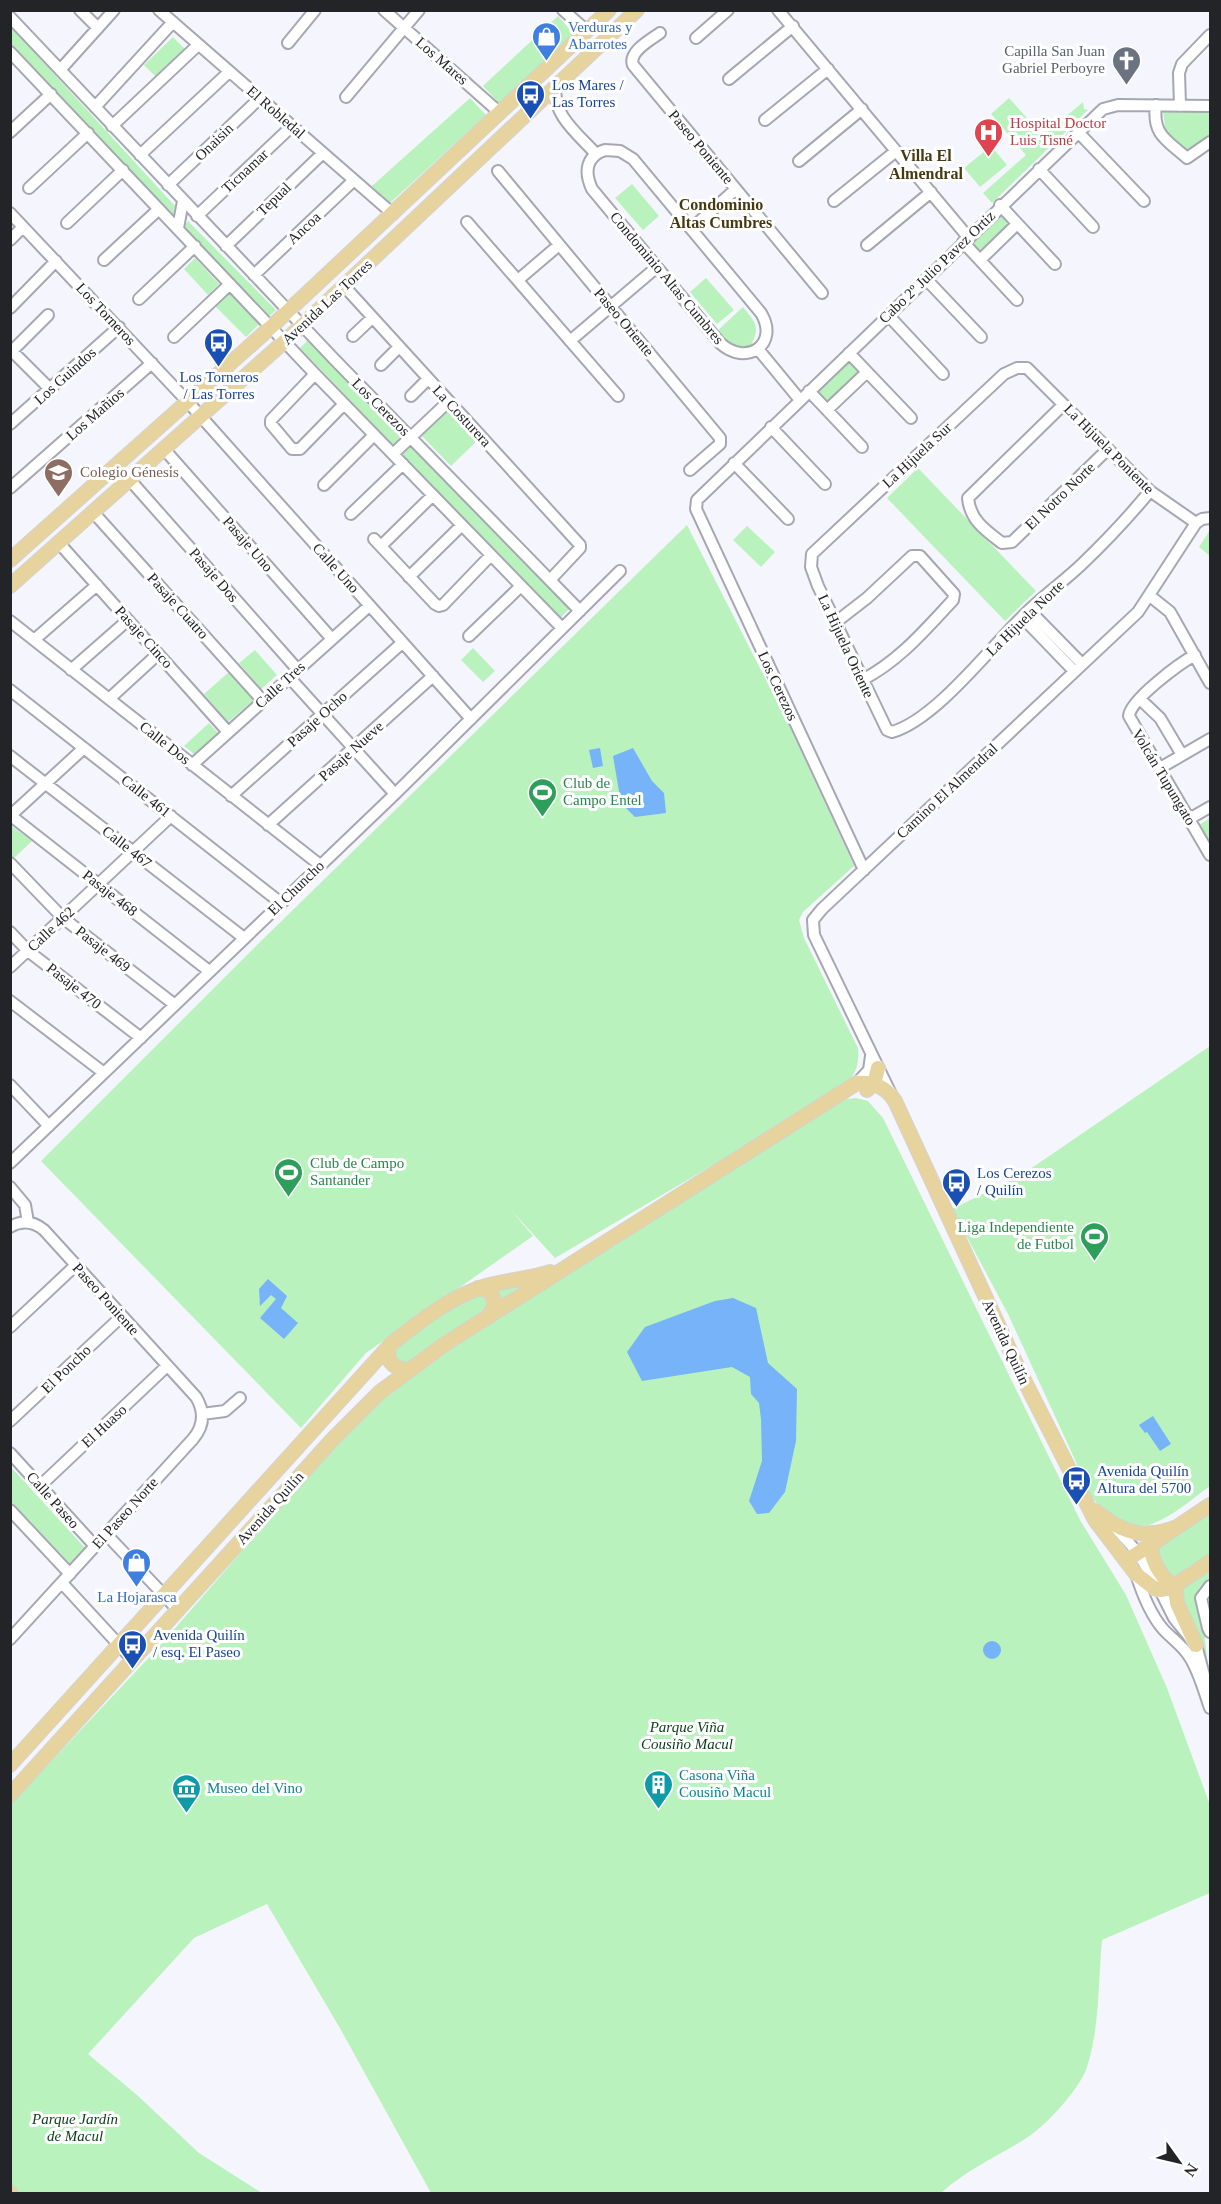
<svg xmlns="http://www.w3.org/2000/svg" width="1221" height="2204" viewBox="0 0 1221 2204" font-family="Georgia,serif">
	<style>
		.green { fill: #b9f2bc }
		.water { fill: #76b3f9 }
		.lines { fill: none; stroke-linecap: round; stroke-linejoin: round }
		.minor-casing { stroke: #a6a7b2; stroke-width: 14 }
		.major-casing { stroke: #d3d3d4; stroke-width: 16 }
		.minor { stroke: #fff; stroke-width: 10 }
		.major { stroke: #e7d39e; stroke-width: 14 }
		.labels { text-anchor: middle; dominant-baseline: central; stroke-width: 6; stroke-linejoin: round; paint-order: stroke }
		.shop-label { font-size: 15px; fill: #366cbe; stroke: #fff; text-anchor: start }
		.worship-label { font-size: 15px; fill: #5b616d; stroke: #fff; text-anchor: end }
		.street-label { font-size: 15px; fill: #232428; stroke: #fff }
		.transit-label { font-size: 15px; fill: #164399; stroke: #fff; text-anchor: start }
		.health-label { font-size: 15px; fill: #be3a42; stroke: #fff; text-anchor: start }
		.education-label { font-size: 15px; fill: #785e54; stroke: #fff; text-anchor: start }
		.leisure-label { font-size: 15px; fill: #27864d; stroke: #fff; text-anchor: start }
		.park-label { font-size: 15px; font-style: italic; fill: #073e13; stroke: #fff }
		.culture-label { font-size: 15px; fill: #0d838f; stroke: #fff; text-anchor: start }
		.neighbourhood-label { font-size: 16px; font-weight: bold; fill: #473a11; stroke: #fff }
	</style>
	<rect width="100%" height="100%" fill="#f5f6fd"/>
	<path class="green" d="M558,16L574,34L499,103L483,86Z
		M11,27L175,206L173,217L11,44Z
		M173,37L185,49L156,77L144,65Z
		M470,98L486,115L390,203L372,186Z
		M1009,98L1043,136L1083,102L1084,109L1088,110L992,203L983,193L1026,155L991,114Z
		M1210,111V137L1186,152L1166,133L1163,112Z
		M991,146L1007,165L980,187L964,168Z
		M632,184L659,216L643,230L615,198Z
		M1002,212L1015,225L981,257L972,248L976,237Z
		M188,221L276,310L267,318L183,227Z
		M195,258L219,284L208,295L184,269Z
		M706,278L734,310L717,324L690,292Z
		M229,292L260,323L246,337L215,306Z
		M743,307C756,323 761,327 750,347L737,350L715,333Z
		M308,340L404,436L394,446L300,348Z
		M850,361L861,374L828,404L817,392Z
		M449,410L478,440L451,466L422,436Z
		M413,444L570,608L560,618L402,455Z
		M918,468L1036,591L1005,621L887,498Z
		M687,525L790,727L854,866L803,912L799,920L804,938L858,1048C860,1066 854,1077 842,1089L555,1258L510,1209L533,1236L366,1353L301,1428L41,1161L257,945Z
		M747,526L775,552L761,567L733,540Z
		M1210,530V556L1199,547Z
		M473,648L495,671L483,682L461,660Z
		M255,650L277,675L261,689L239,663Z
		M229,672L254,700L228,722L204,694Z
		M209,723L218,733L194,754L184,746Z
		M1210,818V844L1199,825Z
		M10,825L32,841L13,859L11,857Z
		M1210,1046V1486C1192,1499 1173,1516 1152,1524C1132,1531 1102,1512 1091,1496C1084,1485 1080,1474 1076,1462L1008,1314L952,1209L1020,1176Z
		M856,1098L868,1101L883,1118L1080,1520L1126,1595L1167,1688L1210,1805V1893L1102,1940C1098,1981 1100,2027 1087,2067C1080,2089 1045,2127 1025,2139C995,2158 968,2169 941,2193H431L341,2030L267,1904L194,1938L88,2054L137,2095L199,2153L262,2193H20L10,2184V1805L157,1649L321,1460L371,1405L429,1362L715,1179L846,1099Z
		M529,1284L499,1303L493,1290Z
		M480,1294L489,1298L487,1313L410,1364L403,1365L395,1357C393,1339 463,1301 480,1294Z
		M10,1466L86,1549L71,1565L11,1501Z
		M1210,1508V1555L1175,1579L1169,1580L1154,1547Z
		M1210,1567V1581L1199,1588L1210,1683L1174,1603L1172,1595Z"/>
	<path class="water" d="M600,748L603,766L593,768L589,750Z
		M633,748L652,781L664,793L666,813L635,817L621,803L613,756Z
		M268,1279L287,1296L281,1308L298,1323L284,1339L260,1318L276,1299L271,1295L260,1306L259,1289Z
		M733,1298L756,1308L768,1363L797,1389L796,1441L785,1492L769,1513L757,1514L749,1501L762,1461L761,1419L759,1403L751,1394L750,1377L732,1367L642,1381L627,1352L645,1327L715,1301Z
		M1153,1416L1171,1444L1160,1451L1147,1432L1145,1433L1139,1425Z
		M983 1650a9 9 0 1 1 18 0a9 9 0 1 1-18 0Z"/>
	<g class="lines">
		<defs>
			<path id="minor" d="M80,10L98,28
				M159,10L393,214
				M384,10L500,113
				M563,10L587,31
				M778,10L968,237
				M10,17L334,359L580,611
				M660,33C650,40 628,52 633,65L822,293
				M696,38L728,10
				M288,43L315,10
				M10,52L315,374L562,628
				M60,70L114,10
				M729,79L793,26
				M556,87C551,114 579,135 596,154
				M346,97L419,10
				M1156,105C1152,135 1167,140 1187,158L1210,142
				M1180,106L1179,73L1182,64L1210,35
				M95,107L173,22
				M765,120L828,69
				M112,126L198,45
				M10,132L51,94
				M1078,132L1144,201
				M605,150L620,151L633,159L761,313C780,345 746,367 720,343L592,189C584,172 586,156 605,150Z
				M140,155L229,72
				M799,161L862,109
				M1039,169L1093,227
				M498,171L720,438V444L690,470
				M168,185L260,98
				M29,188L88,133
				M834,201L896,151
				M1000,205L1055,264
				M10,213L188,402L471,719
				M197,216L292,126
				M467,222L618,396
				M67,223L123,170
				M178,228L183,201
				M691,229L736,189
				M10,240L23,227
				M963,242L1017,300
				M867,245L931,192
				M226,246L323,153
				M104,260L159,209
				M980,260L1017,224
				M254,275L354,180
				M926,279L981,337
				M518,280L559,245
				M344,286L580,545V548L550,580
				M139,299L195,246
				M10,308L56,261
				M888,315L943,374
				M353,336L372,318
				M174,337L230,284
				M570,341L657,267
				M10,349L50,389
				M758,349L800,400
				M12,351L48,315
				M849,353L911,418
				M381,365L399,347
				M315,374L271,420V424L292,449H300L344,404
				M809,391L862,447
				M411,396L428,379
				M1063,405L968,498C970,520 985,530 1002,543L1012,542L1108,449
				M827,410L867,372
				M10,424L119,327
				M771,427L825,484
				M164,449L332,639
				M393,454L449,401
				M734,463L788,519
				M130,480L298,670
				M324,485L374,435
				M10,488L152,363
				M1150,491C1128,518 1105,542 1081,565C1062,583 1040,598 1022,617C989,649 935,720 892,732L887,730L818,586L811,567L812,554L1004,374L1017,368H1027L1150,491L1196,523
				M93,512L263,701
				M351,514L403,464
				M374,539L435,604L439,606L443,605L491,555
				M59,543L228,732
				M381,546L433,495
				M409,577L462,525
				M1150,596L1170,612L1210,683
				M1029,610L1082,664
				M1022,617L1074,671
				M10,621L320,865
				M836,622L867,598L912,556H920L954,594L953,600C925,630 899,661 862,680
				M469,636L521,586
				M34,640L97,585
				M1195,655C1180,663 1130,700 1129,716L1210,855
				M71,670L128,620
				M289,677L395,794
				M10,690L281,903
				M109,699L158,654
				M1140,699L1160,718L1182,755
				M10,756L244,938
				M192,765L369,606
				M1160,768L1210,739
				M231,796L402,643
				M10,815L209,971
				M10,816L84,748
				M1189,819L1210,807
				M268,825L433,676
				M10,863L63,918L175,1005
				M864,870L696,509L697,500L1103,109L1118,105L1210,106
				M10,932L28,951L141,1038
				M10,967L171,816
				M10,1001L104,1073
				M857,1083L869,1070L871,1056
				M10,1085L49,1126
				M891,1094L814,935L813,920L822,909L1138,612L1196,523L1202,519L1210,518
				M10,1163L395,794L620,571
				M10,1187L25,1205L28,1222
				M10,1227C22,1220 33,1221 44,1230L196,1397C205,1412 204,1426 193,1439L10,1639
				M10,1327L76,1265
				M202,1414L225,1411L240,1398
				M10,1421L122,1316
				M10,1453L95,1546
				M40,1486L167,1366
				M10,1510L70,1574
				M1115,1527L1138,1553L1160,1590L1174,1618L1196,1645L1204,1675V1688
				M106,1534L178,1610
				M1136,1574C1142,1593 1150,1614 1163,1629C1171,1638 1182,1645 1189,1656C1199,1671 1204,1691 1210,1708
				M62,1583L132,1659
				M1210,1586L1201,1598L1208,1628L1210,1632"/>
			<path id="major" d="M10,560L271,327L609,10
				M10,586L295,332L637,10
				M867,1090L875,1080L878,1068
				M478,1288L487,1290C497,1298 495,1307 488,1317
				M391,1344C383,1359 393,1369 408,1370
				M1096,1511C1122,1534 1146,1540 1179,1526
				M1155,1541L1151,1550C1153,1562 1162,1581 1175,1585
				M1126,1561L1210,1505
				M1175,1585L1177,1603L1196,1645
				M10,1765L391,1344C419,1322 451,1296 486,1286C507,1280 529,1279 550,1272
				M10,1795L333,1439L380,1392L445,1344L857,1083C873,1081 887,1088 895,1101L1019,1370L1095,1520L1136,1574L1154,1588L1160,1590L1171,1588L1210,1562
				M10,2193L11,2194"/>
		</defs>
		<use href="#minor" class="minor-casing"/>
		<use href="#major" class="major-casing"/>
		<use href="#minor" class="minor"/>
		<use href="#major" class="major"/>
	</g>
	<defs>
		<symbol id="shop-pin" viewBox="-11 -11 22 30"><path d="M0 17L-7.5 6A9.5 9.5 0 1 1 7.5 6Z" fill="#3f7fe0" stroke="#fff"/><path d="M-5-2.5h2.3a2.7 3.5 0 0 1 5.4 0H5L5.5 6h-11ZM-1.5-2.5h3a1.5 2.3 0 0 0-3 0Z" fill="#fff"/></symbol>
		<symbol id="church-pin" viewBox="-11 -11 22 30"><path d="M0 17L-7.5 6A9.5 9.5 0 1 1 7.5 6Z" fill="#6b7280" stroke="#fff"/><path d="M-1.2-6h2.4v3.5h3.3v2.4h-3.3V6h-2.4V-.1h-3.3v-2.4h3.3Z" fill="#fff"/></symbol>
		<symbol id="bus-pin" viewBox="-11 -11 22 30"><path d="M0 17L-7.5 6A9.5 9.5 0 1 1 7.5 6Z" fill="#1a4fb4" stroke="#fff"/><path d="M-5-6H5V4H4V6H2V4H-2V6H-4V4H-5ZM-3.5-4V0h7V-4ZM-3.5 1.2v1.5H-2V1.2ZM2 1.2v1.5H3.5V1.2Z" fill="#fff"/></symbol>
		<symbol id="hospital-pin" viewBox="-11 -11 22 30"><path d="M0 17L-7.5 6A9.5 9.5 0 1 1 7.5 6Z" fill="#e0444e" stroke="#fff"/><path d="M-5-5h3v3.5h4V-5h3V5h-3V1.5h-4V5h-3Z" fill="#fff"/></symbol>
		<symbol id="school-pin" viewBox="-11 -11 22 30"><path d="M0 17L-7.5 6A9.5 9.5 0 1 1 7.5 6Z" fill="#8d6e63" stroke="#fff"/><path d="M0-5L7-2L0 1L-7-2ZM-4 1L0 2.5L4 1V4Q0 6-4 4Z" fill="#fff"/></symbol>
		<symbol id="stadium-pin" viewBox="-11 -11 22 30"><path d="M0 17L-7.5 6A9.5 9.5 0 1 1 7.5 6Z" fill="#2e9e5b" stroke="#fff"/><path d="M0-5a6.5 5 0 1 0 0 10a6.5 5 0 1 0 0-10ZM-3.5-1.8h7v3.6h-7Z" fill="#fff"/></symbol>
		<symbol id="building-pin" viewBox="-11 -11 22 30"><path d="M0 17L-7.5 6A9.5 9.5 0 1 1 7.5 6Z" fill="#0f9aa8" stroke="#fff"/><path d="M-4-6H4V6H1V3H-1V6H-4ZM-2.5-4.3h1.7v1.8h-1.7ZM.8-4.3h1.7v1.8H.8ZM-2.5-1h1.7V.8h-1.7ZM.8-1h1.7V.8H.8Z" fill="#fff"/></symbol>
		<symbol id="museum-pin" viewBox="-11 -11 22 30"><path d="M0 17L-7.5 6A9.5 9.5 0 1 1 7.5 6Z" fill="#0f9aa8" stroke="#fff"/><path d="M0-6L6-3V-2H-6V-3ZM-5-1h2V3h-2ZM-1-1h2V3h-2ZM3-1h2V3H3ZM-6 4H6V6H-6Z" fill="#fff"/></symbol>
	</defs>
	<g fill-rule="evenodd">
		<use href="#shop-pin" x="530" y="20" width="33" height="45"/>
		<use href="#church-pin" x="1110" y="44" width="33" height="45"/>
		<use href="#bus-pin" x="514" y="78" width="33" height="45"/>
		<use href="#hospital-pin" x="972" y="116" width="33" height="45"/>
		<use href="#bus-pin" x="202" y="326" width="33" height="45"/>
		<use href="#school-pin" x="42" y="456" width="33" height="45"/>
		<use href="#stadium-pin" x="526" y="776" width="33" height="45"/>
		<use href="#stadium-pin" x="272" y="1156" width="33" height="45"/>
		<use href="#bus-pin" x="940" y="1166" width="33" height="45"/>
		<use href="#stadium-pin" x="1078" y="1220" width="33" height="45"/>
		<use href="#bus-pin" x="1060" y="1464" width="33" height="45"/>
		<use href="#shop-pin" x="120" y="1546" width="33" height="45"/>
		<use href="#bus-pin" x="116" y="1628" width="33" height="45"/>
		<use href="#building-pin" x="642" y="1768" width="33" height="45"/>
		<use href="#museum-pin" x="170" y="1772" width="33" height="45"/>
	</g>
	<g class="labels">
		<g class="shop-label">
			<text x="568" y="27">Verduras y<tspan x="568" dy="17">Abarrotes</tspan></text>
			<text x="137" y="1597" text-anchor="middle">La Hojarasca</text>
		</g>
		<g class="worship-label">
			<text x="1105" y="51">Capilla San Juan<tspan x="1105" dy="17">Gabriel Perboyre</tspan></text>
		</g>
		<g class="street-label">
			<text transform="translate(442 61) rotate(41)">Los Mares</text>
			<text transform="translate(276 112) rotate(41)">El Robledal</text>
			<text transform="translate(214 142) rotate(-44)">Onaisin</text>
			<text transform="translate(701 147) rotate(50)">Paseo Poniente</text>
			<text transform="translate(245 171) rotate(-43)">Ticnamar</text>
			<text transform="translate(274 199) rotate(-44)">Tepual</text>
			<text transform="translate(304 228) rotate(-43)">Ancoa</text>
			<text transform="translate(937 267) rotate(-44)">Cabo 2º Julio Pavez Ortiz</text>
			<text transform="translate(667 278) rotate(50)">Condominio Altas Cumbres</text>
			<text transform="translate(327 302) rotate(-43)">Avenida Las Torres</text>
			<text transform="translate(106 314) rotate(47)">Los Torneros</text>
			<text transform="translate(624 322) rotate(50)">Paseo Oriente</text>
			<text transform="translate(65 376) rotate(-42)">Los Guindos</text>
			<text transform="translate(381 407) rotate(45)">Los Cerezos</text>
			<text transform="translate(95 414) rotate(-41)">Los Mañios</text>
			<text transform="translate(462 416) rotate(47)">La Costurera</text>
			<text transform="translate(1109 449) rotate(45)">La Hijuela Poniente</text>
			<text transform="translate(917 455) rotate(-43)">La Hijuela Sur</text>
			<text transform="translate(1060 496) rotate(-44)">El Notro Norte</text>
			<text transform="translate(248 544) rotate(49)">Pasaje Uno</text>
			<text transform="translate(336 568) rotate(48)">Calle Uno</text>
			<text transform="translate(214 575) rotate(49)">Pasaje Dos</text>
			<text transform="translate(178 606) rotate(48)">Pasaje Cuatro</text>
			<text transform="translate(1025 618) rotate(-44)">La Hijuela Norte</text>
			<text transform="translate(144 637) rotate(48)">Pasaje Cinco</text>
			<text transform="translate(846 646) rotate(65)">La Hijuela Oriente</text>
			<text transform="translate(280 685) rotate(-42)">Calle Tres</text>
			<text transform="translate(778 686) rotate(65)">Los Cerezos</text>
			<text transform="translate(317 719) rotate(-42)">Pasaje Ocho</text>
			<text transform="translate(165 743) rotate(38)">Calle Dos</text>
			<text transform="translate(351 751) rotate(-42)">Pasaje Nueve</text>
			<text transform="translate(1164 777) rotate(59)">Volcán Tupungato</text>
			<text transform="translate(947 791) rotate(-43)">Camino El Almendral</text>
			<text transform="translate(146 796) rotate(38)">Calle 461</text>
			<text transform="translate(127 847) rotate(38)">Calle 467</text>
			<text transform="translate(296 888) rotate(-44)">El Chuncho</text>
			<text transform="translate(110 893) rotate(38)">Pasaje 468</text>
			<text transform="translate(51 929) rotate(-43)">Calle 462</text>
			<text transform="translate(103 949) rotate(38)">Pasaje 469</text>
			<text transform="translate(74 986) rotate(38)">Pasaje 470</text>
			<text transform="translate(106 1299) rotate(48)">Paseo Poniente</text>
			<text transform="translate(1006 1342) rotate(65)">Avenida Quilín</text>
			<text transform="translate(66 1369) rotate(-44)">El Poncho</text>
			<text transform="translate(104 1426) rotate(-43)">El Huaso</text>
			<text transform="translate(53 1500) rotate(48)">Calle Paseo</text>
			<text transform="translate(270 1508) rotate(-48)">Avenida Quilín</text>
			<text transform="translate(125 1513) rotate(-48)">El Paseo Norte</text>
		</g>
		<g class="transit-label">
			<text x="552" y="85">Los Mares /<tspan x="552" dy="17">Las Torres</tspan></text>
			<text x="219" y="377" text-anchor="middle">Los Torneros<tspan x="219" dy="17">/ Las Torres</tspan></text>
			<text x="977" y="1173">Los Cerezos<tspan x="977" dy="17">/ Quilín</tspan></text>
			<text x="1097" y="1471">Avenida Quilín<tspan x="1097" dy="17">Altura del 5700</tspan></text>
			<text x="153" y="1635">Avenida Quilín<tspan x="153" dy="17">/ esq. El Paseo</tspan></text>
		</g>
		<g class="health-label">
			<text x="1010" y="123">Hospital Doctor<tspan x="1010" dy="17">Luis Tisné</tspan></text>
		</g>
		<g class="education-label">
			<text x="80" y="472">Colegio Génesis</text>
		</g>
		<g class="leisure-label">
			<text x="563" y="783">Club de<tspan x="563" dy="17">Campo Entel</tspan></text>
			<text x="310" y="1163">Club de Campo<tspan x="310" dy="17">Santander</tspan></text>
			<text x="1074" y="1227" text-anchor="end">Liga Independiente<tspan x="1074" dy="17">de Futbol</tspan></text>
		</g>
		<g class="park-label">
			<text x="687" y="1727">Parque Viña<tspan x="687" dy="17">Cousiño Macul</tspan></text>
			<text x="75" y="2119">Parque Jardín<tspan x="75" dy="17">de Macul</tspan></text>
		</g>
		<g class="culture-label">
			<text x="679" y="1775">Casona Viña<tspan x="679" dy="17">Cousiño Macul</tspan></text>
			<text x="207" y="1788">Museo del Vino</text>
		</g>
		<g class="neighbourhood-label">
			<text x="926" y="155">Villa El<tspan x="926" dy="18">Almendral</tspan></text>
			<text x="721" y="204">Condominio<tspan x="721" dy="18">Altas Cumbres</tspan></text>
		</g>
	</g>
	<rect width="1221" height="2204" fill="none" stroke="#232428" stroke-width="24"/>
	<g transform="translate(1179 2162) rotate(124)" stroke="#ffffff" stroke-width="4.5" paint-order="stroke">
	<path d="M0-4.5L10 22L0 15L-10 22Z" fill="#232428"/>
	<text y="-9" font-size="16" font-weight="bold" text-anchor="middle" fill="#232428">N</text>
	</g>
</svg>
